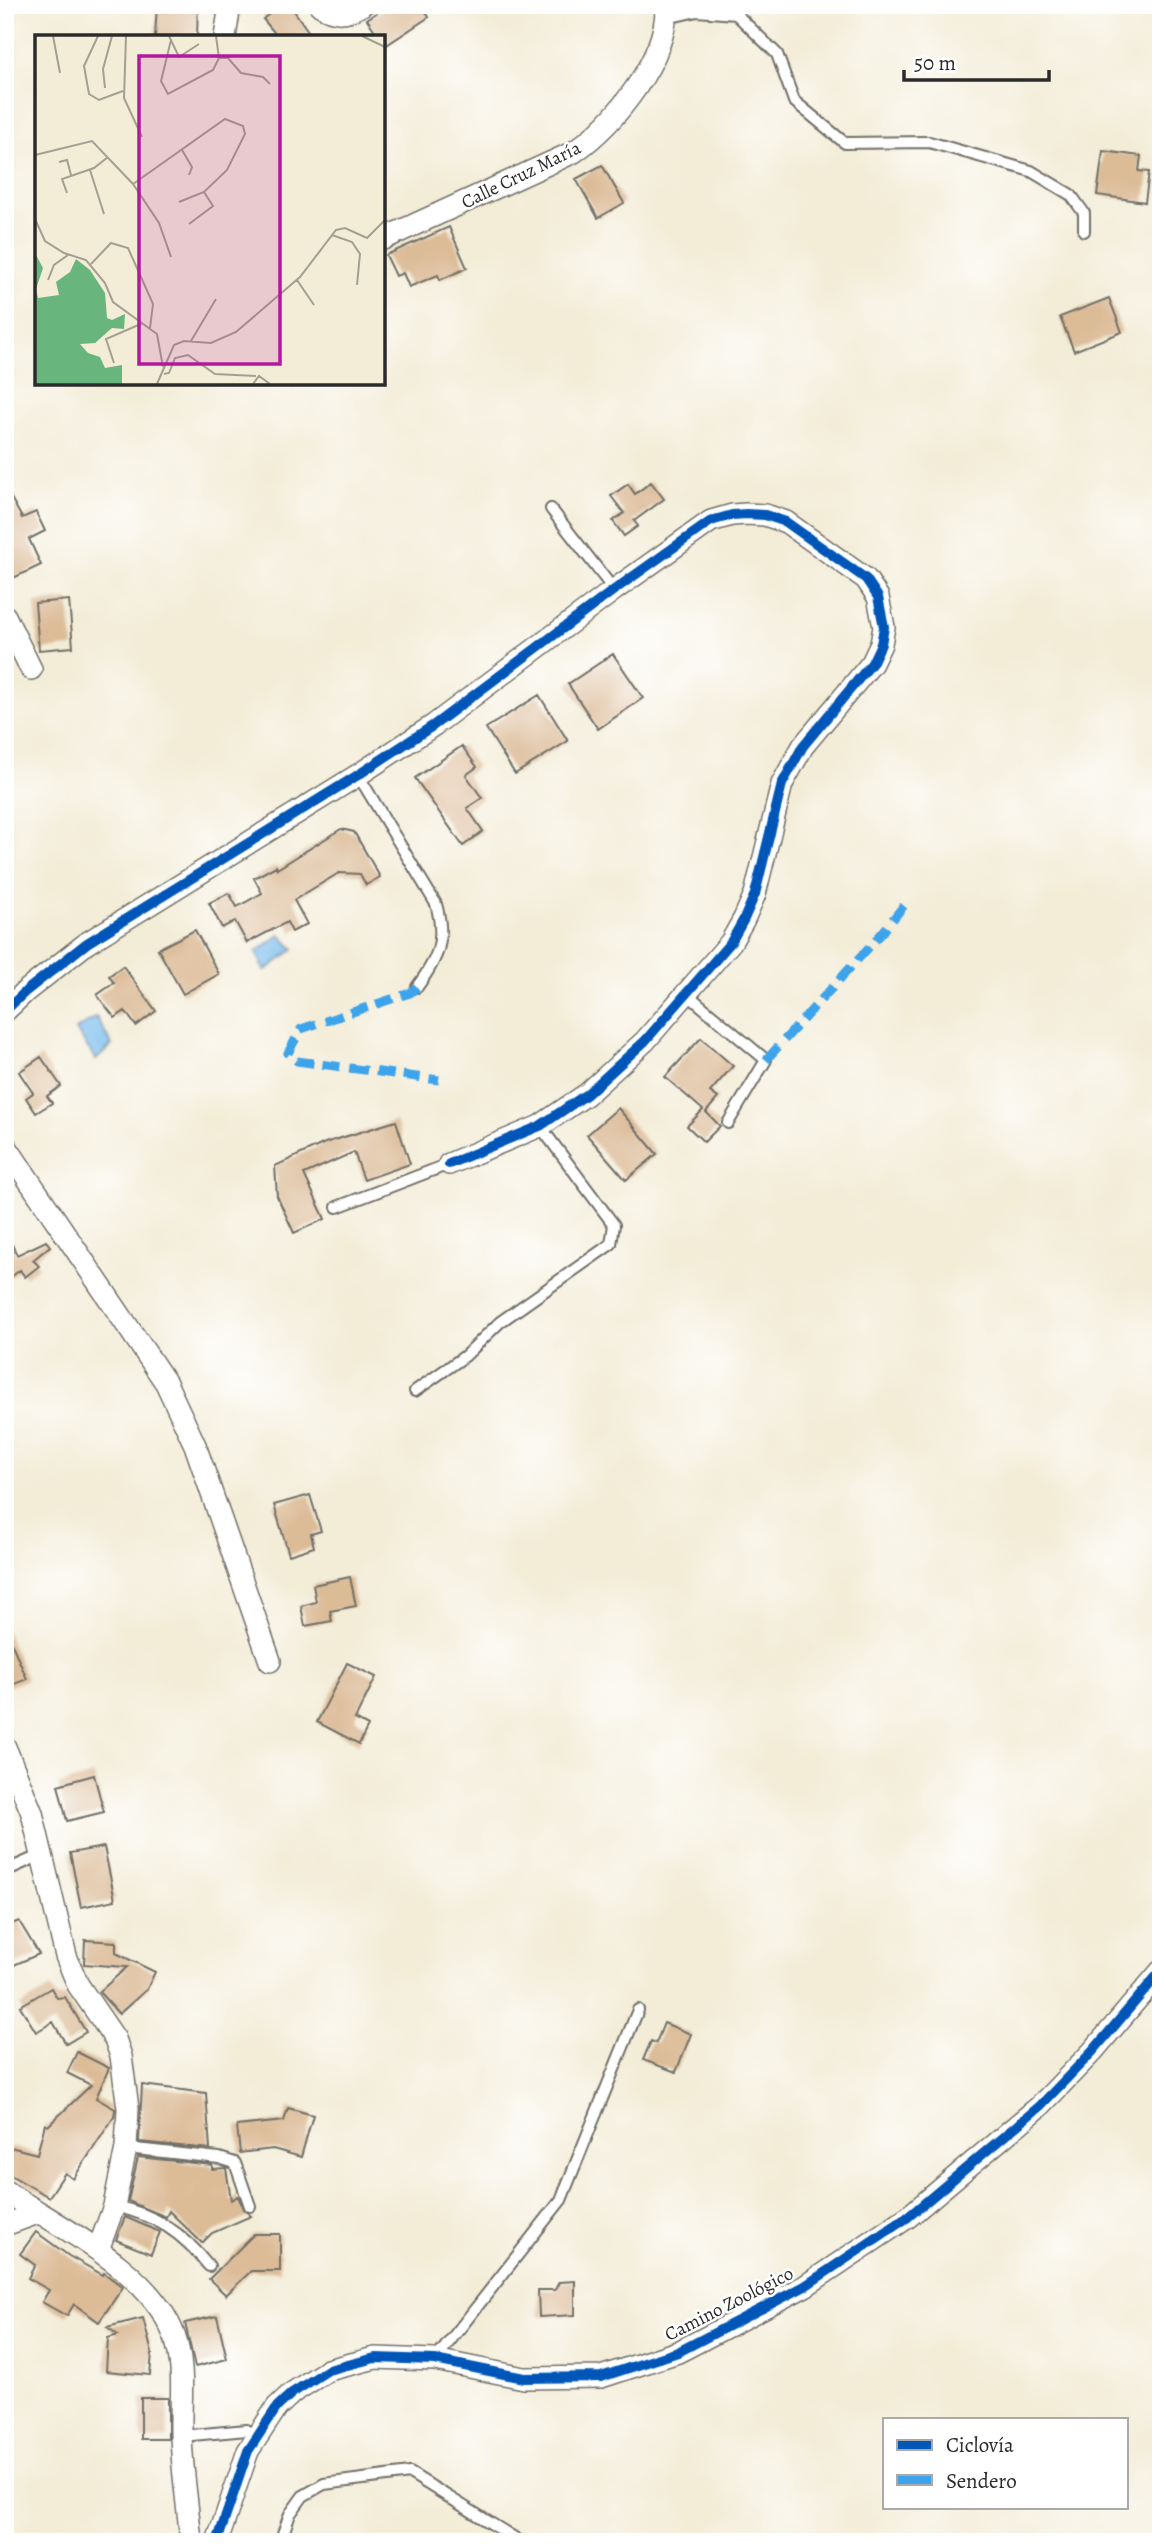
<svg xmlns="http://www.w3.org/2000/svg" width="1166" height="2547" viewBox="0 0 1166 2547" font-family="Alegreya,serif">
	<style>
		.water { fill: #73baeb; stroke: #4f728b; stroke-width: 2 }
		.building { fill: #dcbb97 }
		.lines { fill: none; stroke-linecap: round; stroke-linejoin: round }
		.lane-casing { stroke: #716f67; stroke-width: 14 }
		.street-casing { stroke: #716f67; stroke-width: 24 }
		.lane { stroke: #fff; stroke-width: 10 }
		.street { stroke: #fff; stroke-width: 21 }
		.quiet { stroke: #3ea3eb; stroke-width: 9; stroke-dasharray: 18 9; stroke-linecap: butt }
		.cycleway-casing { stroke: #fff; stroke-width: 15 }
		.cycleway { stroke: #0057b8; stroke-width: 10 }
		.labels { text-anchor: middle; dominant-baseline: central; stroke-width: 5; stroke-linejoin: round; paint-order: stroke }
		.street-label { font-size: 19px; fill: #2b2b2b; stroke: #fff }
		.inset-road { fill: none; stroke: #a39f92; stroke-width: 2 }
		.view { fill: #b5179e; fill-opacity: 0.15; stroke: #b5179e; stroke-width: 3.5 }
		.inset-edge { fill: none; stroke: #2b2b2b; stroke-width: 3.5 }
	</style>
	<rect width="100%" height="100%" fill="#fff"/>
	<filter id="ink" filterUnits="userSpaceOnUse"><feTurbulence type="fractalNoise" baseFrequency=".0143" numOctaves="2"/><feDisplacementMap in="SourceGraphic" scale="14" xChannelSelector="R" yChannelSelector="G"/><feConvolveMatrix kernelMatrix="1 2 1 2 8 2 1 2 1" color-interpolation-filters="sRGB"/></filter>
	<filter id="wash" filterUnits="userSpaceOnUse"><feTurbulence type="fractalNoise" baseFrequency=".00686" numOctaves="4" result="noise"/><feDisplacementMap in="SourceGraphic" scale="28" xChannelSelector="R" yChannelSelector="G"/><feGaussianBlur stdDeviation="1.57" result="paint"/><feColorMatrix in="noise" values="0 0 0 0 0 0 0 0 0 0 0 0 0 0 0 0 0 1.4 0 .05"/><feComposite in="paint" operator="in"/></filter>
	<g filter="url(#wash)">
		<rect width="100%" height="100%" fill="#f3ecd7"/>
		<path class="water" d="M280,935L294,949L265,971L256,952Z
			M96,1017L112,1045L96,1060L76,1030Z"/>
		<g id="blocks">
			<path class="building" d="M157,5H198L197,37H155Z
				M264,5H290L312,37H278L263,19L270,13Z
				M389,5H421L429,17L385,46L383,37H379L367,19Z
				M1103,151L1141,156L1139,171L1149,172L1145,202L1097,195Z
				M602,165L624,203L598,218L576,179Z
				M449,227L467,268L440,280L438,275L409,287L403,273L396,276L386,255Z
				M1109,298L1122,332L1074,351L1060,317Z
				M651,482L664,499L634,521L638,526L624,536L613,521L624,513L611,496L628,484L635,494Z
				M5,487L22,518L36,512L45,531L29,539L41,565L5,582Z
				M69,600L73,647L39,650L35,603Z
				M613,654L643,698L598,729L568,684Z
				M539,695L568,741L515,774L486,728Z
				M462,746L477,767L466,775L482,798L467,808L483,831L463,846L415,778Z
				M341,829L354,832L380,877L366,885L360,874L339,873L294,900L307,924L292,932L287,922L247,943L235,921L222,928L209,903L229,893L237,907L262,893L254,878L276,866L277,869Z
				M195,930L219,974L183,994L158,949Z
				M123,966L156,1011L136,1026L125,1011L115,1018L97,995L114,983L109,976Z
				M701,1038L733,1066L710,1092L718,1098L706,1112L720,1126L704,1142L687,1126L703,1110L665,1077Z
				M41,1057L61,1086L47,1096L52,1103L36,1113L26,1098L33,1093L19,1072Z
				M618,1108L657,1154L626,1180L587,1135Z
				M396,1121L410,1164L364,1180L354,1152L304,1174L325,1219L294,1233L277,1196L275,1166L325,1143Z
				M5,1230L17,1255L46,1241L50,1246L33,1260L39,1266L25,1277L20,1270L5,1282Z
				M310,1495L321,1531L311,1534L314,1547L289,1555L274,1505Z
				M350,1577L356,1606L330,1611L332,1621L305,1626L301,1606L316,1602L313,1585Z
				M5,1628L27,1679L5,1688Z
				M347,1663L376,1677L355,1719L368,1726L359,1744L317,1722Z
				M94,1775L104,1812L67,1821L58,1785Z
				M104,1847L115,1900L81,1907L70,1853Z
				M19,1921L39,1954L5,1969V1927Z
				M85,1940L116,1942V1953L155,1972L147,1989L119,2014L99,1992L127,1967L84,1964Z
				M51,1988L57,1998L65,1997L86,2032L66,2044L53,2022L36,2032L20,2006Z
				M664,2023L691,2034L676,2072L643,2060L651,2041L656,2043Z
				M77,2052L109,2068L96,2098L115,2109L114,2117L73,2179L65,2173L49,2197L5,2172V2155L10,2147L37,2154L45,2124L48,2126L91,2085L67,2073Z
				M142,2085L206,2093L210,2149L139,2142Z
				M288,2108L313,2115L301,2157L273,2149L240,2153L237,2126L284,2121Z
				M138,2157L212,2165V2169L226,2168L231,2200L238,2196L243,2209L251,2216L212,2233L202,2243L169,2211L166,2217L128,2201Z
				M125,2217L160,2232L151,2254L116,2240Z
				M36,2232L69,2256L103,2275L104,2273L123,2287L99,2322L74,2304L67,2316L42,2302L49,2290L28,2278L35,2265L20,2254Z
				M254,2234H280V2271H251L226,2295L209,2279Z
				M575,2281V2315L539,2317L538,2290H555L559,2282Z
				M217,2316L227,2359L195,2367L185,2323Z
				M143,2318L152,2353L150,2375L106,2371L108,2338L118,2335L107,2327Z
				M141,2398H168V2439H141Z"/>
		</g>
	</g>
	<g filter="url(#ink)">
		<use href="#blocks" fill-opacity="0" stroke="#716f67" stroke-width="2"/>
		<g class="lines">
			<defs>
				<path id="lane" d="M667,18L697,11L736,14L777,54L794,101L845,143L929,142L1031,171L1071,195L1084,213V231
					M551,509L614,590
					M358,775L436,904C446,940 439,957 417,987
					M687,994L766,1060L728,1123
					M337,1207L449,1164
					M415,1391L465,1356L500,1322L611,1244L614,1225L540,1126
					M5,1871L41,1855
					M126,2148L219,2158L235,2163L250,2206
					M114,2206C156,2215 182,2232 209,2266
					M435,2360L561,2200L638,2010
					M181,2436L247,2430
					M280,2542L290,2514L303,2496L324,2484L410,2473L521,2542"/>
				<path id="street" d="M320,5C335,15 347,14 362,5
					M225,37L230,5
					M383,239L574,152C615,123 668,58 666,5
					M5,616L31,669
					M5,1011L26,991L87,943L358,775L434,725L614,590L711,521L732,515L746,514L765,515L786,522L866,579L878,597L884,627L881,644L872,663L803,746L782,784L755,894L744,919L731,942L645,1041L587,1094L540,1126L449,1164
					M5,1145L166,1383L195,1445L270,1661
					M5,1747L32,1813L66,1956L78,1985L115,2039L121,2056L128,2108L126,2148L114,2206L98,2250
					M5,2191C59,2227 150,2270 174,2335C186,2367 180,2401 181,2435C182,2471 188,2506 191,2542
					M5,2225L38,2213
					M217,2542L248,2451L277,2407L292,2393L328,2370L375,2358L435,2360L524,2378L601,2377L678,2352L805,2286L908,2217L1040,2106L1093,2051L1161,1971"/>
			</defs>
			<use href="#lane" class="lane-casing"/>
			<use href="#street" class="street-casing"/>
			<use href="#lane" class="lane"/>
			<use href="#street" class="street"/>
			<path class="quiet" d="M417,987L410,993L301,1029L288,1053L297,1061L439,1080
				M766,1060L882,933L905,904"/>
			<defs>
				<path id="cycleway" d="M5,1011L26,991L87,943L358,775L434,725L614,590L711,521L732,515L746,514L765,515L786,522L866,579L878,597L884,627L881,644L872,663L803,746L782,784L755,894L744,919L731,942L645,1041L587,1094L540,1126L449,1164
					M217,2542L248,2451L277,2407L292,2393L328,2370L375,2358L435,2360L524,2378L601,2377L678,2352L805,2286L908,2217L1040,2106L1093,2051L1161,1971"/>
			</defs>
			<use href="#cycleway" class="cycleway-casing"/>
			<use href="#cycleway" class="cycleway"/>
		</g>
	</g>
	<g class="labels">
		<g class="street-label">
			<text transform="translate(521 175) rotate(-26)">Calle Cruz María</text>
			<text transform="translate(729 2304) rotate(-27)">Camino Zoológico</text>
		</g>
	</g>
	<g transform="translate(35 35)">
		<rect width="350" height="350" fill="#f3ecd7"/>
		<path d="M0,218L8,233L1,254L3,263L24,260L21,247L35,237L41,224L55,235L70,258L72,283L77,285L90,279L89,294L77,293L60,308L45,309L53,318L65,322L70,333L87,330V349H0Z" fill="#69b57e"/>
		<path class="inset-road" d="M18,1L25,38M63,1L49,31L54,59L64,65L88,56M91,1L89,63L107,102M134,1L144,22L164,9M327,1L350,12M136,5L126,46L133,59L178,35L184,23L181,1M184,23H193L206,38L228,42L235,49M70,53L68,34L77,1M147,115L157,132L154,140M0,120L57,106L98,149L124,188L136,222M24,127L32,125L36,140M55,135L69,179M98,149L190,84L208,91L210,99L192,135L169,157L144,167M32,158L27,144L59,133L73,122M0,184L10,206L29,218L51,225L70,248L78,267L122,299L128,332M154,189L178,171L169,157M297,200L317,207L325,219L322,250M56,229L76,208L93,213L118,269L115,293M13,245L19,230L33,220M262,245L279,270M156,306L181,264M79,328L71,304L108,288M129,339L134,338L140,323L153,320L180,339L221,341M122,349L139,310L149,306L176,308L201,297L265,242L301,195L310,193L332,203L350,185M218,349L224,341L235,349"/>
		<path class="view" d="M104,21H245V329H104Z"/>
		<rect width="350" height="350" class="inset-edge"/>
	</g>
	<rect width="1166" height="2547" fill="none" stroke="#fff" stroke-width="28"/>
	<rect x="883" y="2418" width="245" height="91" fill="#ffffff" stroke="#aaaaaa" stroke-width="2"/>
	<rect x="897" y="2440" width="35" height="10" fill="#0057b8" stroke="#aaaaaa" stroke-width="2"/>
	<text x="946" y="2452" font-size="21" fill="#2b2b2b">Ciclovía</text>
	<rect x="897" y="2475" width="35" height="10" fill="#3ea3eb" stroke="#aaaaaa" stroke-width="2"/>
	<text x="946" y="2488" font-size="21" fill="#2b2b2b">Sendero</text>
	<path d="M904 70v10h145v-10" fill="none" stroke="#2b2b2b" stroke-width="3.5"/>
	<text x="914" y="70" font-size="21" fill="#2b2b2b" stroke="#ffffff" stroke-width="5" paint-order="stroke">50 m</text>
</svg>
